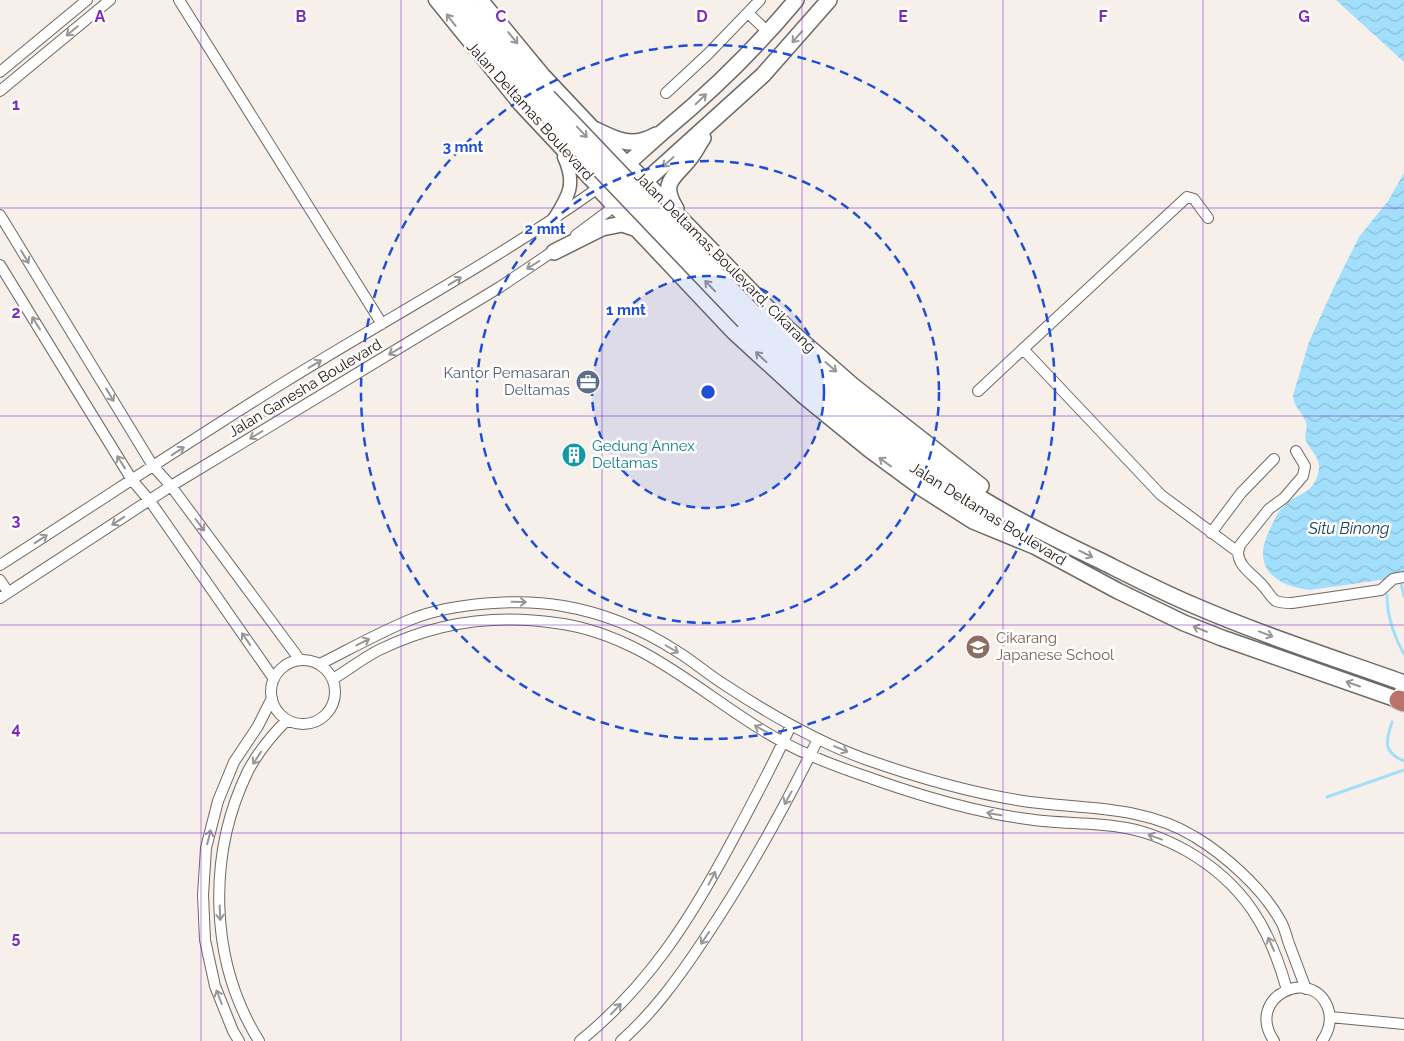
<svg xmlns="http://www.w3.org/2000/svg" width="1404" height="1041" viewBox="0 0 1404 1041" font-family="Raleway,sans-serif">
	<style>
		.water { fill: url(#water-waves) }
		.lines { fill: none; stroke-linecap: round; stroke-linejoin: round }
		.stream { stroke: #a2dffc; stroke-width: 3 }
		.minor-casing { stroke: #6f6965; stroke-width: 12 }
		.tertiary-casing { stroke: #6f6965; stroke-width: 15 }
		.secondary-casing { stroke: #6f6965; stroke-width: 18 }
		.motorway-casing { stroke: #cdcccc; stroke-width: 21 }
		.minor { stroke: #fff; stroke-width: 10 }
		.tertiary { stroke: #fff; stroke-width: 12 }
		.secondary { stroke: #fff; stroke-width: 15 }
		.motorway { stroke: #ba736b; stroke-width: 19 }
		.secondary-bridge-casing { stroke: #6f6965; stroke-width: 18; stroke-linecap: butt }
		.secondary-bridge { stroke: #fff; stroke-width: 15 }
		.oneway { stroke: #989796 }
		.grid { fill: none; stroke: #7b2cbf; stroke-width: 1; stroke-opacity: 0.55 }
		.ring { fill: none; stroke: #1d4ed8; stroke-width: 2.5; stroke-dasharray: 9 6 }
		.labels { text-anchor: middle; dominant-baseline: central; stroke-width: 5; stroke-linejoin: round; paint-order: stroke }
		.street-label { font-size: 15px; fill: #1a1716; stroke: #fffdfc }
		.service-label { font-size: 15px; fill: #4e5e75; stroke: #fffdfc; text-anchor: end }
		.culture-label { font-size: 15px; fill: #0d838f; stroke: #fffdfc; text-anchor: start }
		.education-label { font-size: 15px; fill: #785e54; stroke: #fffdfc; text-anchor: start }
		.water-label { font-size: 16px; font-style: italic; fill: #134458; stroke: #fffdfc }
		.grid-label { font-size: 16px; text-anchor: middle; font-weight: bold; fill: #7b2cbf; stroke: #fffdfc; stroke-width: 5; stroke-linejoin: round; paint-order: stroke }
		.centre { fill: #1d4ed8; stroke: #fffdfc; stroke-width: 2.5 }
		.ring-label { font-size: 15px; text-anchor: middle; font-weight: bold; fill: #1d4ed8; stroke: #fffdfc; stroke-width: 5; stroke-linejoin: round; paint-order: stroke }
	</style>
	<defs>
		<pattern id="water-waves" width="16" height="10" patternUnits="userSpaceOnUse" patternTransform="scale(1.25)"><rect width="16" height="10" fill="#a2dffc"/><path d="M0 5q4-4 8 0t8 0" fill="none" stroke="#8bbfd7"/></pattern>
	</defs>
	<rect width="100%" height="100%" fill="#f6efea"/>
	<path class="water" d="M1336,0H1404V62Z
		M1404,173V573L1387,579L1310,590C1273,586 1251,566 1270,529C1274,521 1277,512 1284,506C1297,492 1316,495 1319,468C1320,457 1310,450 1306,441C1304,434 1308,428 1306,422C1302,411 1293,407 1293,395L1309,342L1333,289L1359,237L1388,201Z"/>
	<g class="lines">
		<path class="stream" d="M1400,579L1404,596
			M1387,595C1387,616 1394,636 1404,654
			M1392,722C1386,741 1382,752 1404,761
			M1327,797L1404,770"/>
		<defs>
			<path id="minor" d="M179,0L382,324
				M748,13L769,33
				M0,72L87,0
				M0,91L110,0
				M666,93L708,54L760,0
				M0,215L153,466L171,486L300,660
				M1208,218L1194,199L1187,197L1023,349L1161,495L1238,552C1238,567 1254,575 1263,586C1268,591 1270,597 1276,601C1281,603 1286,603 1292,603L1381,590L1393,579L1404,577
				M576,235L615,206
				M0,265L132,480L150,501L274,679
				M978,391L1023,349
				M1211,533L1241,493L1274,459
				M1238,552L1240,545L1269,509L1284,498L1303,476L1305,466L1296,451
				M0,565C94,505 188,442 283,383C388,318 497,260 598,188
				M0,580L8,592
				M0,598L171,486L500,287L558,248
				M271 692a32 32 0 1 1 64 0a32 32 0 1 1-64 0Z
				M320,664C350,649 380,632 412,619C452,603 520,598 563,606C604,613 644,630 678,652C694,662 709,675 725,685C769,714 815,741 865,759C919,778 974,794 1030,802C1086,809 1146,806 1195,837C1225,855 1263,889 1280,920C1284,926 1286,934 1288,941C1294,957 1300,973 1306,989
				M333,679C348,670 363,658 379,650C434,623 495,614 556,623C658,636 721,718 812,756C832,765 853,772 873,779C924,797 974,812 1027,819C1058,824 1090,822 1120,827C1143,830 1167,840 1187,851C1244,884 1270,928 1287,990
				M1330,1017L1404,1024
				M239,1041L233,1031L215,986L205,940L203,895L206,848L218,801L234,762L258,726L272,698
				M259,1041C209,961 207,855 248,771C258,752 272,735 287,720
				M580,1041C648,986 690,920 731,843C752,804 773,765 791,725
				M621,1041C653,1013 679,977 703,941C746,877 784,809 818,739
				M1274,1041C1244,997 1312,965 1328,1008C1332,1020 1329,1031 1322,1041"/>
			<path id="tertiary" d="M435,0L520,105L598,188
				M482,0L544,75L628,164
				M553,221C568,197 577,185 564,157"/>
			<path id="secondary" d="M450,0L499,61L538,105
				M466,0L509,52L548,97
				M796,0C757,47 713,90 665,130C643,149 622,170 598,188L734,332L805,397L870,450L923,489L973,521L1034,546
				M596,130C618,141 633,148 656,135
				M628,164L787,328L852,385L981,486
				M638,188L763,75L829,0
				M676,209C659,181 675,178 690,158C695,152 698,145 703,138
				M554,252L602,228L622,224L637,229
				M753,312C824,379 896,445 979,497C1018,521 1059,541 1101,561C1131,576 1162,592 1193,605C1262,635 1334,658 1404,683
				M744,321C795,370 847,419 905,462C935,484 966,504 997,523
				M1025,541L1118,591L1184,623L1222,638L1399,700L1404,688"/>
			<path id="motorway" d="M1399,700L1404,702"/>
		</defs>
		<use href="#minor" class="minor-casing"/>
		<use href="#tertiary" class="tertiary-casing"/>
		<use href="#secondary" class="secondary-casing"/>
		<use href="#motorway" class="motorway-casing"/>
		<use href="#minor" class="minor"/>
		<use href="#tertiary" class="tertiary"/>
		<use href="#secondary" class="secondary"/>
		<use href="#motorway" class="motorway"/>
		<defs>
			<path id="secondary-bridge" d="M548,97L753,312
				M538,105L744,321"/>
		</defs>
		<use href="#secondary-bridge" class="secondary-bridge-casing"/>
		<use href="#secondary-bridge" class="secondary-bridge"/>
	</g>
	<defs><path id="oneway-shaft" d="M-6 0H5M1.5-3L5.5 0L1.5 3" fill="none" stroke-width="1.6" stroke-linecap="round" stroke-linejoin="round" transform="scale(1.25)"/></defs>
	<g class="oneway">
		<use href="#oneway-shaft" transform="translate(451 20) rotate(-128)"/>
		<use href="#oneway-shaft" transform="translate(72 31) rotate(140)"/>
		<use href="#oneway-shaft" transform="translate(797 37) rotate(131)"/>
		<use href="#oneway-shaft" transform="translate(513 38) rotate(51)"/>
		<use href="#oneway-shaft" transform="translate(701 99) rotate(-44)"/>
		<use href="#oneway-shaft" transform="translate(582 132) rotate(46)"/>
		<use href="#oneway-shaft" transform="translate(668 162) rotate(138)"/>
		<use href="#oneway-shaft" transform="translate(25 257) rotate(59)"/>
		<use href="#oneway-shaft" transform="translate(533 265) rotate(148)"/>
		<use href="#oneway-shaft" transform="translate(455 281) rotate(-31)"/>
		<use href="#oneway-shaft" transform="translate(710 286) rotate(-134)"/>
		<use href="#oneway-shaft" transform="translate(36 323) rotate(-122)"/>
		<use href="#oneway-shaft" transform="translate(395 351) rotate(149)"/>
		<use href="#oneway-shaft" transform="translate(761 357) rotate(-137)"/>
		<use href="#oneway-shaft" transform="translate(315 364) rotate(-31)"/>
		<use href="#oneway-shaft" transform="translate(831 367) rotate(41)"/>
		<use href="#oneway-shaft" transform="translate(110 395) rotate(59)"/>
		<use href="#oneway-shaft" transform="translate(256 435) rotate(149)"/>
		<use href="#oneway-shaft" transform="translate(178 451) rotate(-33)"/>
		<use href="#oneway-shaft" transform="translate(121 462) rotate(-122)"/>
		<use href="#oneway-shaft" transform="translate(885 462) rotate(-144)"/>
		<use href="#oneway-shaft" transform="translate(118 521) rotate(147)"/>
		<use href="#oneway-shaft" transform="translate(200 525) rotate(53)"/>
		<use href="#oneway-shaft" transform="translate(41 539) rotate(-33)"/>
		<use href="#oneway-shaft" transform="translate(1086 554) rotate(26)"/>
		<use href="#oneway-shaft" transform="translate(519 602) rotate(1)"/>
		<use href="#oneway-shaft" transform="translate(1200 629) rotate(-158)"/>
		<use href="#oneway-shaft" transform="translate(1266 634) rotate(21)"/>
		<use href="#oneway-shaft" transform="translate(246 639) rotate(-125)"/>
		<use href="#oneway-shaft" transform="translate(363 642) rotate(-27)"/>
		<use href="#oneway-shaft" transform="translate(672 649) rotate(30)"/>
		<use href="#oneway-shaft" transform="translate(1353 684) rotate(-161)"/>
		<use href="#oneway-shaft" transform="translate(761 729) rotate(-151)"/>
		<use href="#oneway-shaft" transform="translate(841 749) rotate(23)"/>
		<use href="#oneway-shaft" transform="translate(257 758) rotate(123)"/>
		<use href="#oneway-shaft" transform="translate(788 798) rotate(119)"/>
		<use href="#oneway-shaft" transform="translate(994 814) rotate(-170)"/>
		<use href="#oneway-shaft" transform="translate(209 837) rotate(-76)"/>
		<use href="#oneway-shaft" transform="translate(1155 837) rotate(-160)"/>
		<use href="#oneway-shaft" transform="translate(712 878) rotate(-62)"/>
		<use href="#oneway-shaft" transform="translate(220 913) rotate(87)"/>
		<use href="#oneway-shaft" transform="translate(705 938) rotate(124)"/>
		<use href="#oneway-shaft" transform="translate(1271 944) rotate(-114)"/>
		<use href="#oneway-shaft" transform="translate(219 997) rotate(-111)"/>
		<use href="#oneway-shaft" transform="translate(616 1009) rotate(-46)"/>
	</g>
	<path class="grid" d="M201,0V1041M401,0V1041M602,0V1041M802,0V1041M1003,0V1041M1203,0V1041M0,208H1404M0,416H1404M0,625H1404M0,833H1404"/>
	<circle cx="708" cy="392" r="116" fill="#1d4ed8" fill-opacity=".12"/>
	<g class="ring">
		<circle cx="708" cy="392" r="116"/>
		<circle cx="708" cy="392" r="231"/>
		<circle cx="708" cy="392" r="347"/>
	</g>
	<defs>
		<symbol id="office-disc" viewBox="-11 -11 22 22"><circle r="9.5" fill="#5c6f8a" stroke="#fffdfc"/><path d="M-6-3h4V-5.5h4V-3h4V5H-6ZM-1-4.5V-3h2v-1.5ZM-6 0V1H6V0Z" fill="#fff"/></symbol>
		<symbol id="building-disc" viewBox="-11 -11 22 22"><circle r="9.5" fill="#0f9aa8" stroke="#fffdfc"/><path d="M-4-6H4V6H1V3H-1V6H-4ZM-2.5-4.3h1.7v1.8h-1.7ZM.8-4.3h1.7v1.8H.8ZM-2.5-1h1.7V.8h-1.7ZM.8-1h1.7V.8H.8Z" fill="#fff"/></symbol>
		<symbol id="school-disc" viewBox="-11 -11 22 22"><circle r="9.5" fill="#8d6e63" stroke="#fffdfc"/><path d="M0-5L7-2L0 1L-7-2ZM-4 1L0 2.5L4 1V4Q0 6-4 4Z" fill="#fff"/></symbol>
	</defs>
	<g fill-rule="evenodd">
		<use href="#office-disc" x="574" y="368" width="28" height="28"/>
		<use href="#building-disc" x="560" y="441" width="28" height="28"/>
		<use href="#school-disc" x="964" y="633" width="28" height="28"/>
	</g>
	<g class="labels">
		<g class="street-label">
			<text transform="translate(530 111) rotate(48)">Jalan Deltamas Boulevard</text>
			<text transform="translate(725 262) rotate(45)">Jalan Deltamas Boulevard, Cikarang</text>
			<text transform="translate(305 388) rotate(-31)">Jalan Ganesha Boulevard</text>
			<text transform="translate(988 514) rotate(32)">Jalan Deltamas Boulevard</text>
		</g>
		<g class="service-label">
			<text x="570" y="373">Kantor Pemasaran<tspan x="570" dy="17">Deltamas</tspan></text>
		</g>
		<g class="culture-label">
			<text x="592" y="446">Gedung Annex<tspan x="592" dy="17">Deltamas</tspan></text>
		</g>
		<g class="education-label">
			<text x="996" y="638">Cikarang<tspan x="996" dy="17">Japanese School</tspan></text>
		</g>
		<g class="water-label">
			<text x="1349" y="528">Situ Binong</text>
		</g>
	</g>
	<g class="grid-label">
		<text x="100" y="22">A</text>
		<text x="301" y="22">B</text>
		<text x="501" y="22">C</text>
		<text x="702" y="22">D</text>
		<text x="903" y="22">E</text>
		<text x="1103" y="22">F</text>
		<text x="1304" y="22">G</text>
		<text x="16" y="110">1</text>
		<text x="16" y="318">2</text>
		<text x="16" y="526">3</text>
		<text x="16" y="734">4</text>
		<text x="16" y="943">5</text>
	</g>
	<circle cx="708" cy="392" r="8" class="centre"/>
	<g class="ring-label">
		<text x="463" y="152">3 mnt</text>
		<text x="545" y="234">2 mnt</text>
		<text x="626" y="315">1 mnt</text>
	</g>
</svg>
